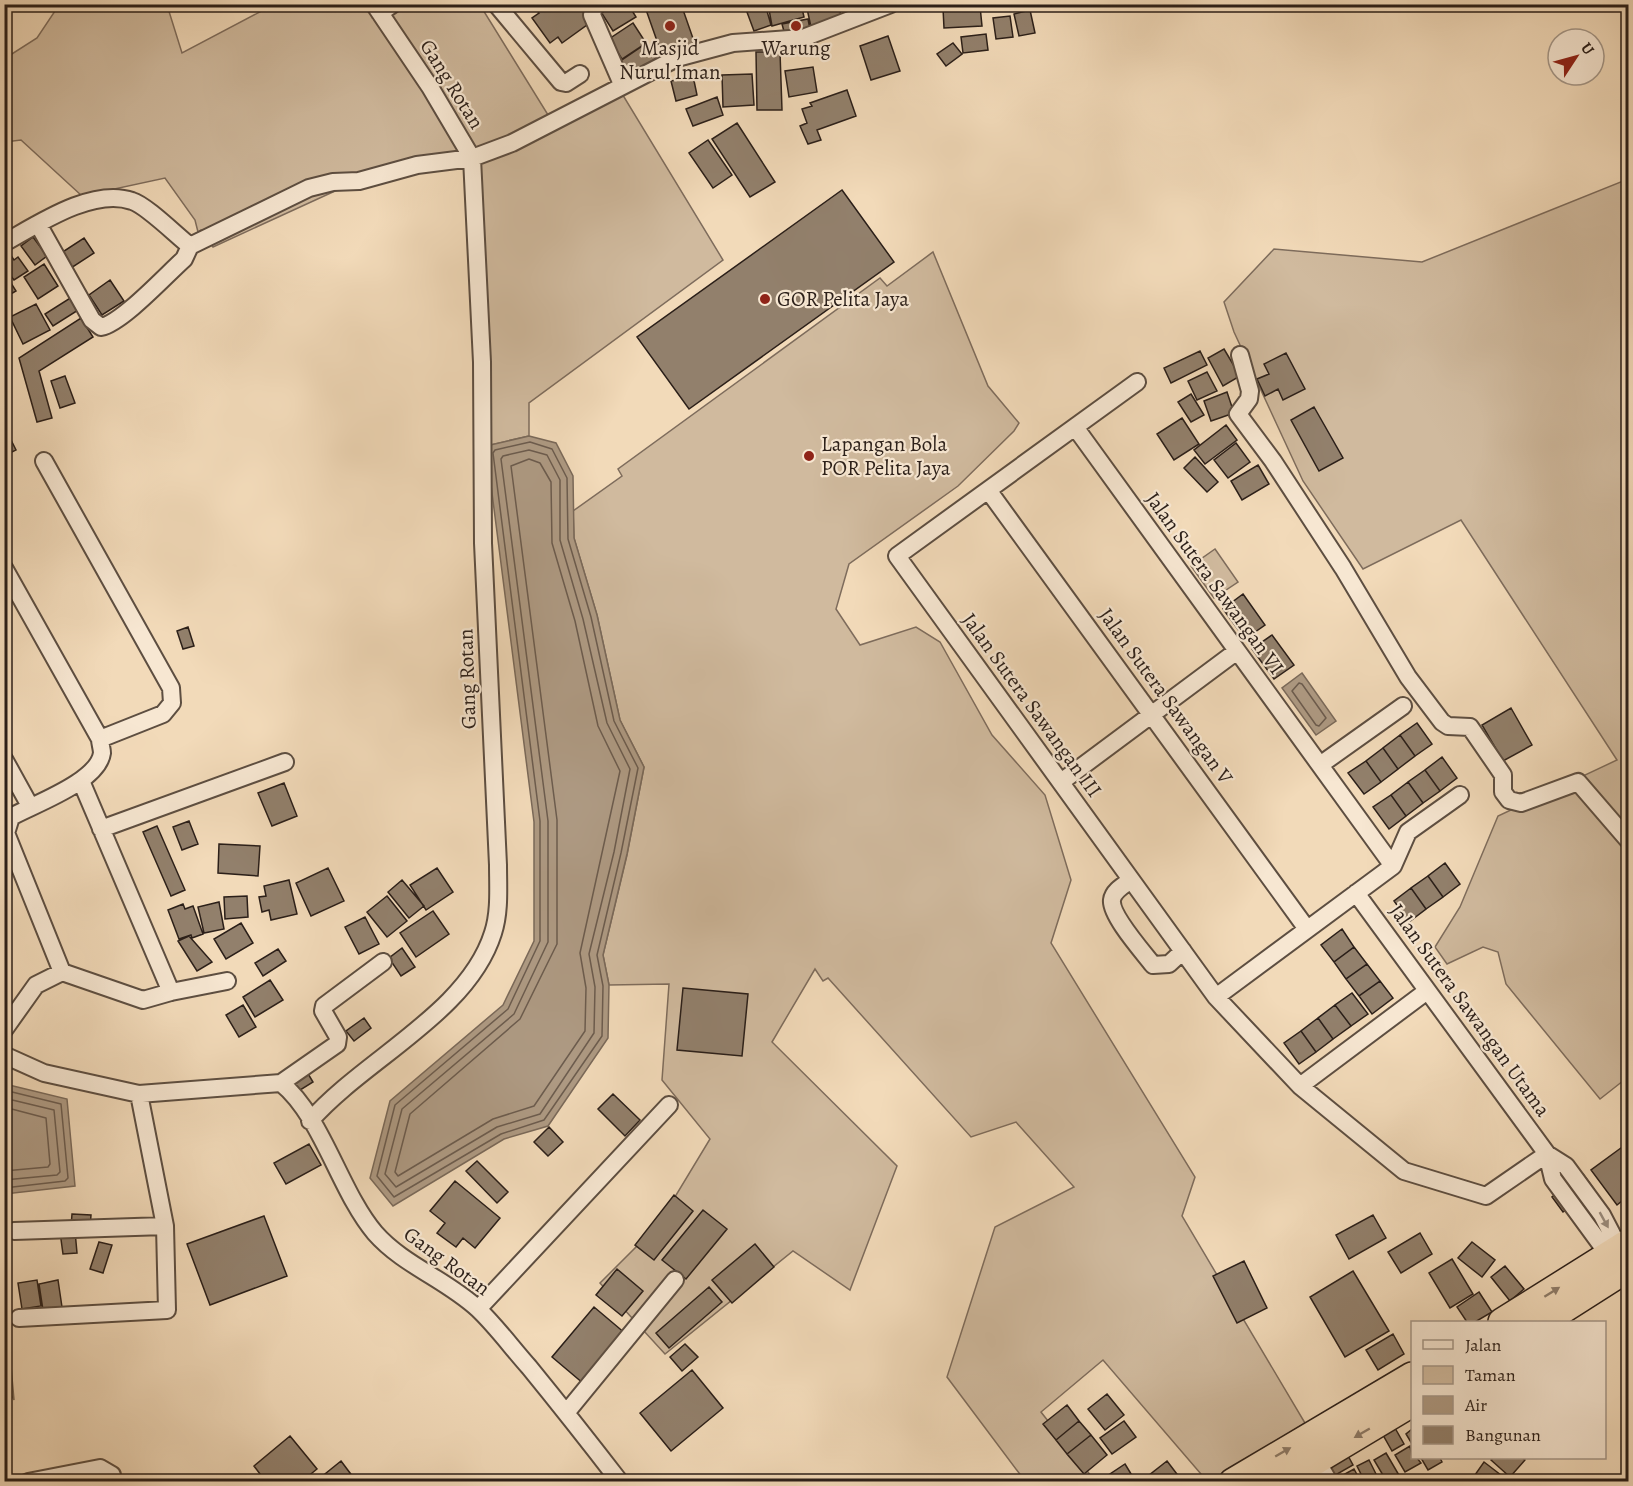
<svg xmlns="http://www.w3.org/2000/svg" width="1633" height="1486" viewBox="0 0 1633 1486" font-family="Alegreya,serif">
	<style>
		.green { fill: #d0ba9e; stroke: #7e6c5c; stroke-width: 1.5 }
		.water { fill: #ae9a83; stroke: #7a6959; stroke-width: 1.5 }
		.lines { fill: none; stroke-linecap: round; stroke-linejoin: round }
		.shore { stroke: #6c5c4e; stroke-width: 1.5 }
		.building { fill: #92806c; stroke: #2b1f19; stroke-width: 1.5 }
		.minor-casing { stroke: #5d4e41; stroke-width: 20 }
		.trunk-casing { stroke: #2b1f19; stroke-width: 30 }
		.minor { stroke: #f7e7d2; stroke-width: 16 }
		.trunk { stroke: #f2dab9; stroke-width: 27 }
		.oneway { fill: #9b8d7f }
		.oneway2 { fill: #8e7c69 }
		.poi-dot { fill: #8f2418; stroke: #f7e7d2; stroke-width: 2 }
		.labels { text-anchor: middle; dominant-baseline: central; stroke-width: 4.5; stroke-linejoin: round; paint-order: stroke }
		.poi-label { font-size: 21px; fill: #2b1f19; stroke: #f7e7d2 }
		.street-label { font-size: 21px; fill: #2b1f19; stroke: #f7e7d2 }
	</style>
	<rect width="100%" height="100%" fill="#f2dab9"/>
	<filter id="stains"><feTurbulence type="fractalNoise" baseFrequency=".00333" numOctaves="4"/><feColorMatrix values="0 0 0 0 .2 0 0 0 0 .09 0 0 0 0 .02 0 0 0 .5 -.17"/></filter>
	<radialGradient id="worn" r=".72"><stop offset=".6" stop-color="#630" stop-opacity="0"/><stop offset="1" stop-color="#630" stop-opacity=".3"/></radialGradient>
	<path class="green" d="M59,5H167L182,53L273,5H376L386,18L405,5H480L553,123L621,92L723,260L529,403V436L486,446L468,159L359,180L213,247L201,230L198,232L195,220L165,178L82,196L21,140L5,142L4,59L37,38Z
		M1628,179V1077L1600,1099L1506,984L1498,952L1483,947L1447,964L1435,947L1460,907L1498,816L1617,760L1461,520L1363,569L1303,481L1234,332L1224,302L1274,249L1422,262Z
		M933,252L988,386L1019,423L1014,431L958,486L849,564L836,609L860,645L916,627L940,642L992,735L1045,795L1071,880L1051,943L1195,1177L1182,1216L1305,1423L1214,1481H1207L1103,1360L1041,1412L1095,1481H1025L947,1377L995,1227L1074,1187L1016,1122L971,1137L828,978L823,981L815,969L772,1042L897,1166L850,1290L793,1251L665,1354L600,1283L658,1225L710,1139L662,1080L669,984L609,985L603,955L627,855L644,767L620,720L597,615L574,538L573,511L622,476L618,469L880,278L887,286Z
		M1215,549L1238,582L1214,598L1191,566Z"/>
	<path class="water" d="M529,436L556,443L573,476L574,538L597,615L620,720L644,767L627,854L603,955L609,985L608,1038L548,1126L504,1139L393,1206L370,1178L390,1101L503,1005L534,941V822L486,446Z
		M1302,673L1336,721L1316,735L1282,688Z
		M5,1084L67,1099L75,1186L5,1194Z
		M5,1299L14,1400L5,1384Z"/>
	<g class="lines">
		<path class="shore" d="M530,442L552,449L567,478L568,539L591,617L614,721L638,768L621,853L597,955L603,986L602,1036L544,1120L501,1134L394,1197L377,1176L395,1105L508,1009L540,941V821L493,453L495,450Z
			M529,450L547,455L560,480V540L583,619L607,723L630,769L614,852L589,954L595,987L594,1033L540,1114L497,1127L396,1187L385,1174L402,1109L514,1014L548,942V821L501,459L503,456Z
			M529,459L540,463L551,482L552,543L575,621L598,726L620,771L580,953L586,988L585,1031L534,1106L493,1119L398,1176L395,1172L410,1114L520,1019L557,944V820L511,466Z
			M1299,683L1302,684L1326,718L1319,726L1316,725L1292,691Z
			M4,1090L61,1104L68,1178L65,1181L4,1188
			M4,1098L54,1110L60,1172L57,1175L4,1180
			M4,1107L46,1118L50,1164L48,1167L4,1171"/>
	</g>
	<path class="building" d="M533,4H578L591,22L562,43L558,37L550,43L532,18L539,13Z
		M613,4H628L636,17L613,31L601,12Z
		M644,4H681L696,47L663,58Z
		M744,4H765L771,25L754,31Z
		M768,4H801L804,17L772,26Z
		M806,4H839L841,17L811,27Z
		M980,6L982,26L944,28L943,8Z
		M1030,10L1035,33L1019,36L1014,14Z
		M1010,16L1013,37L996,39L993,18Z
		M808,19L810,29L785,35L782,24Z
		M633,23L646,43L622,59L609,39Z
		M986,34L988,50L963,53L961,37Z
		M888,36L900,71L871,80L860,46Z
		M647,43L657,58L629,76L619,62Z
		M953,43L962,54L946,66L937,54Z
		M756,52H780L782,110H757Z
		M813,67L817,92L789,97L785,71Z
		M752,74L754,105L723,107L722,75Z
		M693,76L697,95L676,101L671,81Z
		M847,90L856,116L817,130L821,140L808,144L800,126L807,123L802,109L812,106L810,103Z
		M717,97L723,115L693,126L686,109Z
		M737,123L775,182L750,197L712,139Z
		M708,140L732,175L713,188L689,153Z
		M842,190L894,262L689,409L637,337Z
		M33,237L47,256L35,265L21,246Z
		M84,238L94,253L68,270L58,255Z
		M10,254L14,260L18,257L28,271L14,280L4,267V258Z
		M44,264L58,286L38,299L24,277Z
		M4,272L16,291L4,298Z
		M110,280L124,301L102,315L89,295Z
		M75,295L83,307L53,326L45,314Z
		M36,304L50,330L23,344L10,317Z
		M81,318L93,337L39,371L52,418L37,422L19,358Z
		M1224,349L1240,376L1223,386L1208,358Z
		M1200,351L1207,365L1171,383L1164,368Z
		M1286,353L1305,389L1283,400L1278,389L1265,396L1257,379L1269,374L1264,364Z
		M1207,372L1217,391L1197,400L1188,381Z
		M65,376L75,403L60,408L51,381Z
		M1227,392L1234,413L1211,421L1204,401Z
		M1191,394L1204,415L1191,422L1178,402Z
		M1314,407L1343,458L1319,471L1291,420Z
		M1182,418L1199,444L1174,460L1157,434Z
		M1226,425L1237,440L1205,464L1194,450Z
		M7,432L16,450L4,456V433Z
		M1236,443L1250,462L1228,478L1214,460Z
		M1195,457L1218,482L1207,492L1184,468Z
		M1258,465L1269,484L1242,500L1231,481Z
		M1243,594L1265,625L1245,639L1223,609Z
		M188,627L194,646L183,649L177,631Z
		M1272,635L1294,665L1274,679L1252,649Z
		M1511,708L1532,745L1503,761L1482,725Z
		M1417,723L1432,744L1415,756L1400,735Z
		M1400,735L1415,756L1398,769L1383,748Z
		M1383,748L1398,769L1381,782L1366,761Z
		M1442,757L1457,778L1440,791L1425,770Z
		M1366,761L1381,782L1364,794L1348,773Z
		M1425,770L1440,791L1423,803L1408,782Z
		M1408,782L1423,803L1406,816L1391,795Z
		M284,783L297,816L272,826L258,793Z
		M1391,795L1406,816L1389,829L1373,807Z
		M189,821L198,844L182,850L173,827Z
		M157,826L185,890L171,896L143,832Z
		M219,844L260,846L258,876L218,873Z
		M1445,863L1460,884L1443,897L1428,876Z
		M328,868L344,901L311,916L296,883Z
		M437,868L453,892L426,910L410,885Z
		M1428,876L1443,897L1426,909L1411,888Z
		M289,880L297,914L271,920L269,910L262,912L259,897L266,896L264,886Z
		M402,880L424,906L409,918L388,892Z
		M1411,888L1426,909L1409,922L1394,901Z
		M247,896L248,917L225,919L224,897Z
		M387,896L407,921L387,937L367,912Z
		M219,902L224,929L204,933L198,907Z
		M183,904L185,909L193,906L203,934L192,938L191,935L179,939L168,910Z
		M433,911L449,934L416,957L400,933Z
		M365,917L379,944L359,954L345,927Z
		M241,923L253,943L226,959L214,939Z
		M1342,929L1354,947L1334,962L1321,945Z
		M189,936L212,962L197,971L178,941Z
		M1354,947L1367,964L1346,979L1334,962Z
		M402,948L415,967L401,976L389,958Z
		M278,949L286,961L263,976L255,963Z
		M1367,964L1380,981L1359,996L1346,979Z
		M270,980L283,1000L255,1017L243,997Z
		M1380,981L1393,998L1372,1014L1359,996Z
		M683,988L748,994L742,1056L677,1050Z
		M1352,993L1368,1014L1351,1026L1335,1005Z
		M243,1005L256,1027L239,1037L226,1015Z
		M1335,1005L1351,1026L1333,1039L1318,1018Z
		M364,1018L371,1028L354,1041L346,1031Z
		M1318,1018L1333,1039L1316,1052L1301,1031Z
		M1301,1031L1316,1052L1299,1064L1284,1043Z
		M307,1072L313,1082L297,1092L291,1082Z
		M613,1094L640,1120L625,1136L598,1109Z
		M549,1127L563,1142L548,1156L534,1142Z
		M309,1144L321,1165L286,1184L274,1163Z
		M1625,1145L1628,1150V1196L1617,1205L1591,1170Z
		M477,1161L508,1192L497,1203L466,1171Z
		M1583,1174L1594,1189L1563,1212L1552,1197Z
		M455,1181L500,1218L475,1248L463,1238L456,1247L437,1233L445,1223L430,1211Z
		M674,1195L693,1211L654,1260L635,1245Z
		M703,1210L727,1229L686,1279L662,1260Z
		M72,1214L91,1215L90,1228L71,1227Z
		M1373,1215L1386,1238L1349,1259L1336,1235Z
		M264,1216L287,1276L210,1305L187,1244Z
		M75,1231L77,1253L63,1254L60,1232Z
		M1420,1233L1432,1254L1401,1273L1388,1252Z
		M99,1242L112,1245L103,1273L90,1269Z
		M1472,1242L1495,1260L1482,1277L1458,1258Z
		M755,1244L774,1267L732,1303L712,1280Z
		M1452,1259L1473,1294L1450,1308L1429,1273Z
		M1244,1261L1267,1308L1237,1323L1213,1276Z
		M1505,1266L1524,1289L1510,1301L1491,1277Z
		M617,1269L643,1291L622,1316L596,1295Z
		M1353,1271L1389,1331L1345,1357L1310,1297Z
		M37,1280L41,1306L22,1309L18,1283Z
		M58,1280L62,1307L43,1310L39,1284Z
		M709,1287L722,1302L669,1348L656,1333Z
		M1479,1292L1492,1312L1475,1322H1467L1457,1307Z
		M594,1307L626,1334L584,1384L552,1357Z
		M1393,1334L1404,1354L1378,1370L1366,1350Z
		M685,1344L698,1357L682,1371L670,1357Z
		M692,1370L723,1408L671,1451L640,1413Z
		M1107,1394L1124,1415L1105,1430L1088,1409Z
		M1067,1405L1079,1421L1056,1440L1043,1424Z
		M1079,1421L1091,1435L1067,1454L1056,1440Z
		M1124,1421L1136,1437L1112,1454L1100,1438Z
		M1395,1428L1404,1444L1392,1451L1383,1435Z
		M1412,1429V1444L1406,1434Z
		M1091,1435L1107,1455L1084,1474L1067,1454Z
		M290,1436L317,1469L301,1482H266L254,1466Z
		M1410,1446L1412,1458H1417L1421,1463L1405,1472L1395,1455Z
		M1346,1452L1353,1465L1332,1477L1325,1464Z
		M1386,1453L1403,1482H1387L1374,1460Z
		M1421,1458H1440L1442,1462L1428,1470Z
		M1493,1458H1522L1525,1460L1510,1477L1491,1460Z
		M1369,1460L1380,1482H1365L1357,1466Z
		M341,1461L353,1477L347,1482H315Z
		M1167,1461L1183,1482H1152L1148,1476Z
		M1484,1462L1510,1482H1470Z
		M1125,1464L1136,1482H1111L1107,1476Z
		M1354,1469L1361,1482H1334V1480Z"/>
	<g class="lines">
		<defs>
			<path id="minor" d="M496,4L561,82L566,83L580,74
				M598,4L593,10L592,15L622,84
				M380,13L393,4
				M38,224L92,320L101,327C122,323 166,275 184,259L190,246
				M4,243C38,224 93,187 132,201C146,205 177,236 190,246L309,188L333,182L359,181L417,165L472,158L512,143L677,58L733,43L803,38L891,4
				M1240,355L1250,391L1249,399L1238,414L1273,461L1343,568L1408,677L1442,722L1448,726L1470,727L1503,775V792L1509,800L1521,803L1578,782L1628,840
				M1137,382L897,556L1216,997L1300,1086L1404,1171L1486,1196L1547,1154
				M1075,427L1393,866
				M44,461L171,688L172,703L163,714L100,739
				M988,490L1307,929
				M4,568L100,739C100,743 102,749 102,753C98,782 34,804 11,817L6,833L62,972L36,985L4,1030
				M4,759L30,806
				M1320,765L1403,706
				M81,781L171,992
				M1061,782L1237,651
				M101,829L285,762
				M1131,880C1124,885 1113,891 1112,900C1110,915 1143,952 1153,965L1169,964L1183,951
				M1356,893L1547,1154L1566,1166L1602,1215L1614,1238L1611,1255
				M62,972L143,1000L171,992L227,981
				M1216,997L1393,866L1408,832L1460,795
				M4,1055L44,1073L139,1094L281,1083C322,1116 340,1192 375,1233C403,1265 447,1280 478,1309C496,1326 512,1348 529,1367C560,1405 590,1443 620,1482
				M281,1083L337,1044L338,1037L323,1011L324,1006L383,962
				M1300,1086L1427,991
				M310,1121C364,1059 468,1013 493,933C500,912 498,887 498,865L483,543L482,362L472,158L430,87L374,4
				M1547,1154L1553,1179L1613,1261
				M14,1231L165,1226
				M478,1309L669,1105
				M19,1318L167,1310L165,1226L139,1094
				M566,1413L675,1280
				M1316,1459L1329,1482
				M28,1482L100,1468L112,1475L113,1482"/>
			<path id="trunk" d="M1502,1322L1628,1243
				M1543,1322L1628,1268
				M1233,1482L1412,1376
				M1280,1482L1412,1403"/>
		</defs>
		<use href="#minor" class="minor-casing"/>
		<use href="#trunk" class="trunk-casing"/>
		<use href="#minor" class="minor"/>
		<use href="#trunk" class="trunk"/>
	</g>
	<defs><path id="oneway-solid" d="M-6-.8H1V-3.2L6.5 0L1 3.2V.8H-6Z" transform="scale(1.5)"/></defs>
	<use class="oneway" href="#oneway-solid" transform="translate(1604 1220) rotate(61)"/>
	<g class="oneway2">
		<use href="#oneway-solid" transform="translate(1552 1292) rotate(-32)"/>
		<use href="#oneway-solid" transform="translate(1362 1433) rotate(150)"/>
		<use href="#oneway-solid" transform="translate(1283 1452) rotate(-30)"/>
	</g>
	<g class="poi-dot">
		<circle cx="670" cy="26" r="6"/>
		<circle cx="796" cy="26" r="6"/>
		<circle cx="765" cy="299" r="6"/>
		<circle cx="809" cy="456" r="6"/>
	</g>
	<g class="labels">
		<g class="poi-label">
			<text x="670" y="48">Masjid<tspan x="670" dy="24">Nurul Iman</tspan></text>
			<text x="796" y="48">Warung</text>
			<text x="777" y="299" text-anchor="start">GOR Pelita Jaya</text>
			<text x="821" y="444" text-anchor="start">Lapangan Bola<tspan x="821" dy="24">POR Pelita Jaya</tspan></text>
		</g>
		<g class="street-label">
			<text transform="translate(452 84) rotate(58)">Gang Rotan</text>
			<text transform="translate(1215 583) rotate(54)">Jalan Sutera Sawangan VI</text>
			<text transform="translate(467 679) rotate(-92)">Gang Rotan</text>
			<text transform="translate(1166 696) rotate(54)">Jalan Sutera Sawangan V</text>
			<text transform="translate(1032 705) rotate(54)">Jalan Sutera Sawangan III</text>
			<text transform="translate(1470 1010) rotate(54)">Jalan Sutera Sawangan Utama</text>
			<text transform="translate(447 1261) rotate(36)">Gang Rotan</text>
		</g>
	</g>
	<rect width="1633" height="1486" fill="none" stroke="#f2dab9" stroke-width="24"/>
	<rect x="6" y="6" width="1621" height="1474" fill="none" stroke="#2b1f19" stroke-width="3"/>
	<rect x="12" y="12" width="1609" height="1462" fill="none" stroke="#2b1f19" stroke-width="1.5"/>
	<rect x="1411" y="1321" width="195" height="138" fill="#f7e7d2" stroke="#a59788" stroke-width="1.5"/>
	<rect x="1423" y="1340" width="30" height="9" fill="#f7e7d2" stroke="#a59788" stroke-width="1.5"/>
	<text x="1465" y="1351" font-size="18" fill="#2b1f19">Jalan</text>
	<rect x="1423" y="1366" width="30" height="18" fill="#d0ba9e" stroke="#a59788" stroke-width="1.5"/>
	<text x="1465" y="1381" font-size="18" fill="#2b1f19">Taman</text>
	<rect x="1423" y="1396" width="30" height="18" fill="#ae9a83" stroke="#a59788" stroke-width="1.5"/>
	<text x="1465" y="1411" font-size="18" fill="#2b1f19">Air</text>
	<rect x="1423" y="1426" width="30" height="18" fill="#92806c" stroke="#a59788" stroke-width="1.5"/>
	<text x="1465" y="1441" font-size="18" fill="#2b1f19">Bangunan</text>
	<g transform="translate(1576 57) rotate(54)"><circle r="28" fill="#f7e7d2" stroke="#a59788" stroke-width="1.5"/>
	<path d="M0-4.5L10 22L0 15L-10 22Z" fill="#8f2418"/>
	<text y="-9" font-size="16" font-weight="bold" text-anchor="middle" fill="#2b1f19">U</text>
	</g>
	<rect width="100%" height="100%" filter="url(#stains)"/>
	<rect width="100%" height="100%" fill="url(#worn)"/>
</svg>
